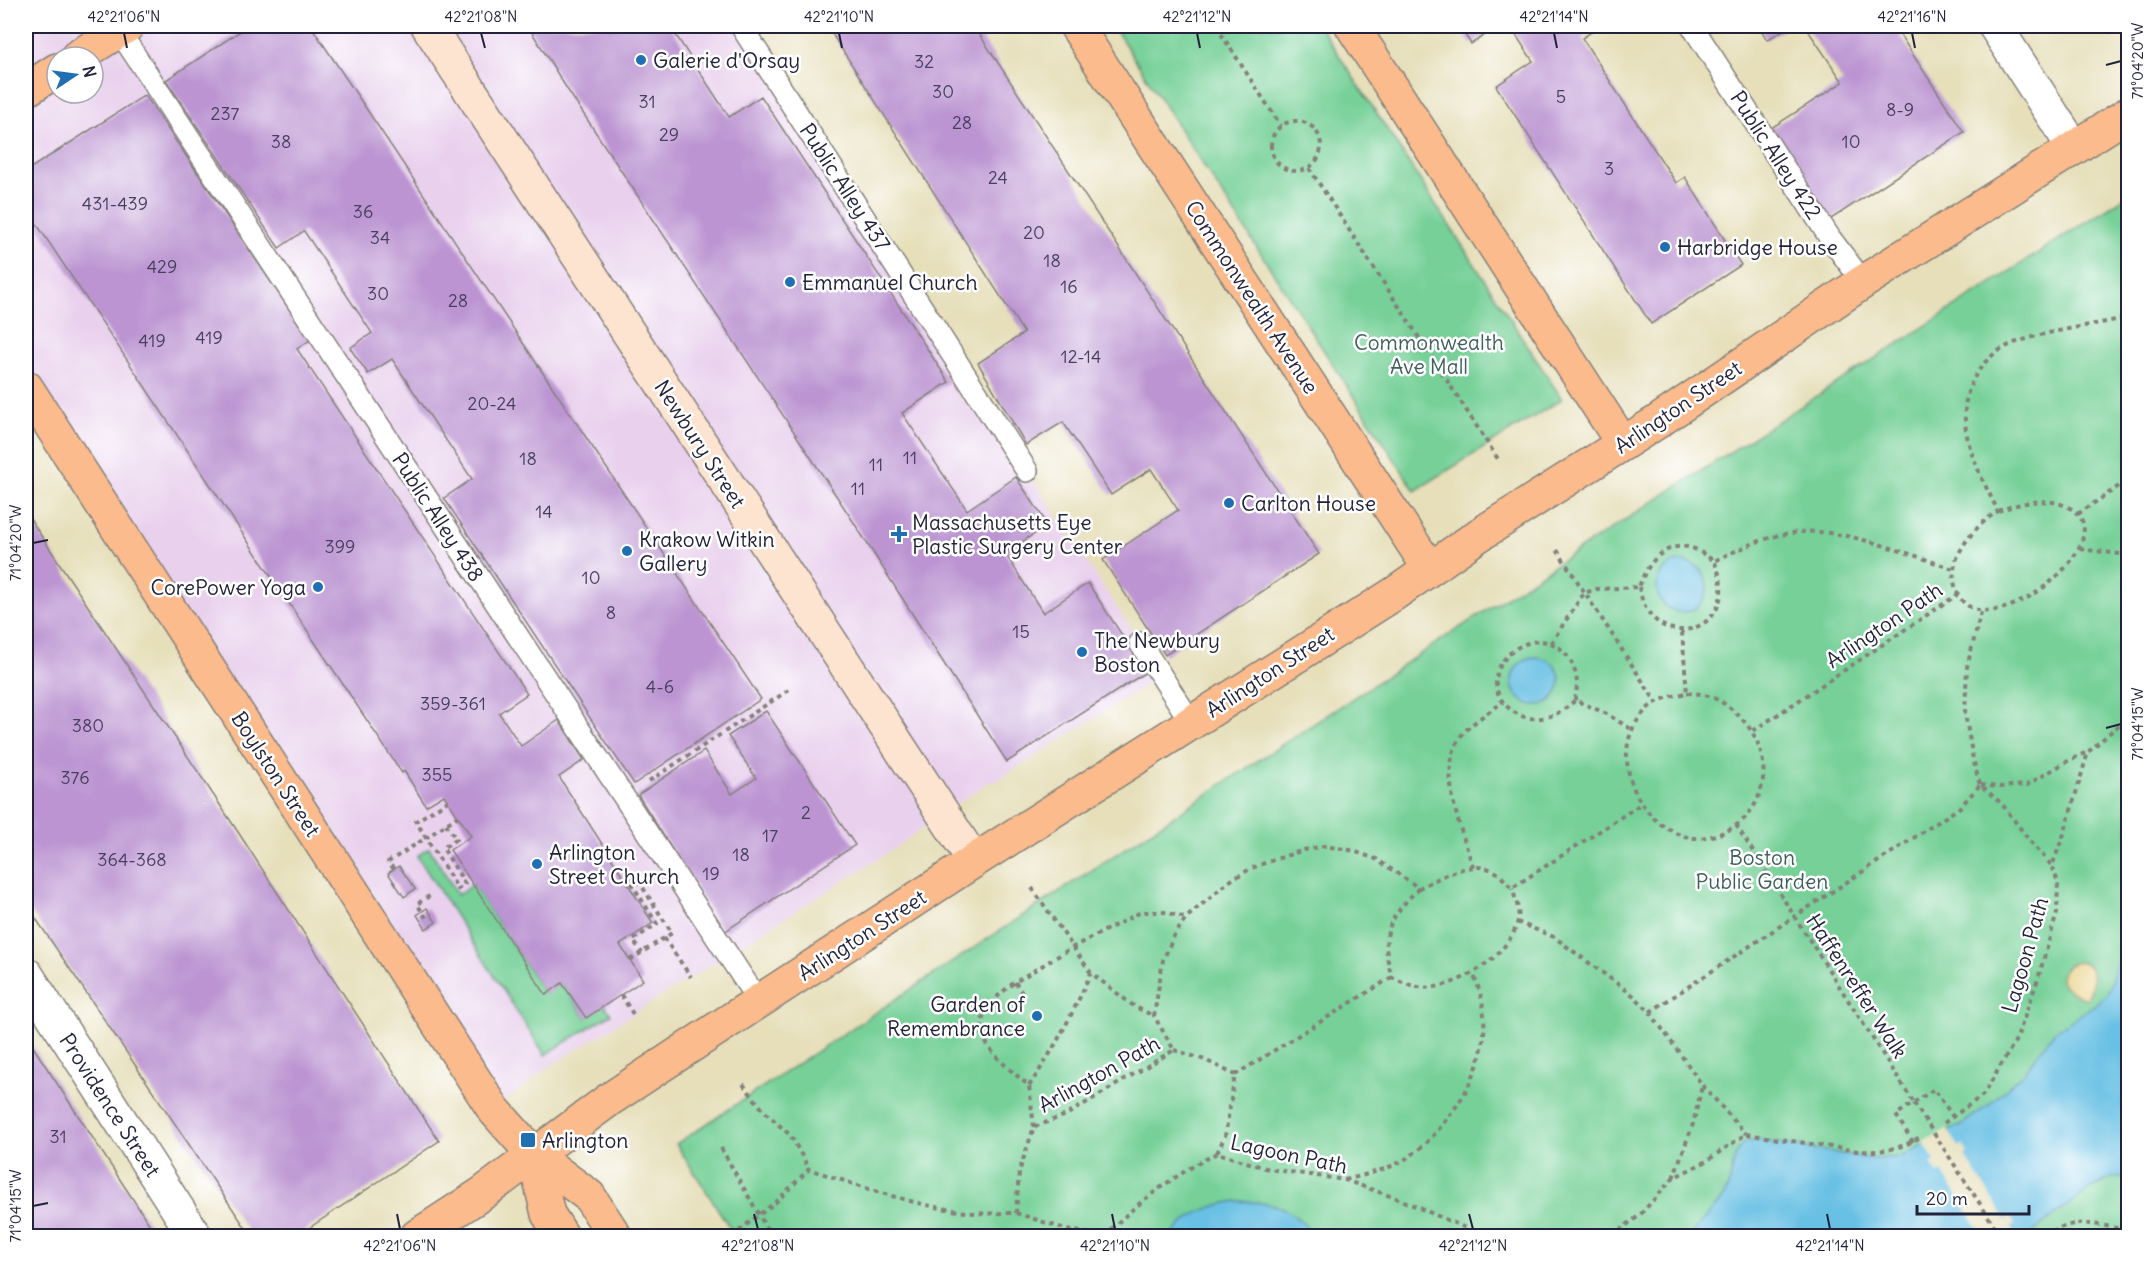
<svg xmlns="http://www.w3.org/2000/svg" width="2154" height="1262" viewBox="0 0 2154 1262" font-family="Delius,sans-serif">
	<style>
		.built { fill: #e9d1ed; fill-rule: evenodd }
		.green { fill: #76d097; stroke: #4c7969; stroke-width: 1.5 }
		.sand { fill: #eeda9e; stroke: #887e6c; stroke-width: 1.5 }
		.water { fill: #67c0e4; stroke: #447190; stroke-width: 1.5 }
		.pier { fill: #e6dfba }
		.building { fill: #bb94d1 }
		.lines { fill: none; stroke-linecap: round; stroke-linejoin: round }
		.lane-casing { stroke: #84807a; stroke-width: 24 }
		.street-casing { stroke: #84807a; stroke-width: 36 }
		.secondary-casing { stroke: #84807a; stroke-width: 36 }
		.primary-casing { stroke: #84807a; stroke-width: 36 }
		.path { stroke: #84807a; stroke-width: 4; stroke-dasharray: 4.5 4.5; stroke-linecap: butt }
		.lane { stroke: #fff; stroke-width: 21 }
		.street { stroke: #fff; stroke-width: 33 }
		.secondary { stroke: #fde4d1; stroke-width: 33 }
		.primary { stroke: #fbbb8c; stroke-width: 33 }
		.path-bridge { stroke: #84807a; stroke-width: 4; stroke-dasharray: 4.5 4.5; stroke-linecap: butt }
		.ticks { fill: none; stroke: #22223b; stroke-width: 2 }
		.poi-dot { fill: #1f6fb2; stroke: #fff; stroke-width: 2 }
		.labels { text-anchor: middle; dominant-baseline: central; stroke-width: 5; stroke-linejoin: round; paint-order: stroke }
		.number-label { font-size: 18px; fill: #483e60 }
		.poi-label { font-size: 21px; fill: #22223b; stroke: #fff; text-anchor: start }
		.street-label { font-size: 21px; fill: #22223b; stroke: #fff }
		.park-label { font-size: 21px; fill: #3f5f5b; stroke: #fff }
		.neatline { fill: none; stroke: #22223b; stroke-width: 2 }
		.ticks-label { font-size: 15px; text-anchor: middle; fill: #22223b }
	</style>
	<rect width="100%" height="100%" fill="#fff"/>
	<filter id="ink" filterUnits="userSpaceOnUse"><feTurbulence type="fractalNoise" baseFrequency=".0167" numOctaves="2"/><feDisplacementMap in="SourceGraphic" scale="12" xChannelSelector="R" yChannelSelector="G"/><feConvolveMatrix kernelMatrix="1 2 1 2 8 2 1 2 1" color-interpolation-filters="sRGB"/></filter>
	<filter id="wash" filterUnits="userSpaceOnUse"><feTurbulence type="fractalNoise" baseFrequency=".008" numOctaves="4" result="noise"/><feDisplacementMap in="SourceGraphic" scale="24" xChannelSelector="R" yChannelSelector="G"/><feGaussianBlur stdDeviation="1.35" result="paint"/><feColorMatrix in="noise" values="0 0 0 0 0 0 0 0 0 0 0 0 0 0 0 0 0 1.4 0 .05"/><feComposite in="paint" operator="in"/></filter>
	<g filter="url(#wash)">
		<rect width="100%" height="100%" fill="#e6dfba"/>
		<path class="built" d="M26,26H741L1027,471L1161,675L995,782L987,783L895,848L543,1071L494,1110L26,387ZM57,57H93V93H57Z"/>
		<path class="green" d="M1113,26H1320L1562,399L1415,491Z
			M2128,195V1236H735L676,1144L1552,567Z
			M429,848L458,895L473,884L545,994L562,983L586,1018L605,1005L611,1014L545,1055L417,856Z"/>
		<path class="sand" d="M2082,962C2097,968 2093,985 2088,997L2084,999L2065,987L2060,978C2063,967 2071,962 2082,962Z"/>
		<path class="water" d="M1657 587a25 25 0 1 1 50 0a25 25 0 1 1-50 0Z
			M1512 681a24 24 0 1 1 48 0a24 24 0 1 1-48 0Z
			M2128,842V1177H2114L2091,1188L2028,1236H1691C1702,1219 1721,1206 1728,1187C1733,1172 1732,1155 1743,1143L1758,1140L1874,1159L1900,1157L1962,1124L1989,1105L2023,1073L2054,1032L2093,1006L2107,993L2111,984L2121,945L2123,871Z
			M1236,1201C1270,1201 1293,1207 1314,1236H1171C1187,1214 1209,1206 1236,1201Z"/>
		<path class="pier" d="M1947,1129L1959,1147L1963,1145L1968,1153L1965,1156L2006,1220L2010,1217L2015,1224L2011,1228L2017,1236H1979L1982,1234L1942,1172L1938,1174L1931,1164L1935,1161L1923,1142Z"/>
		<g id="blocks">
			<path class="building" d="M248,26H311L761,699L634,784L444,498L472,479L392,359L368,374L350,348L372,333L304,231L279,248L166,80Z
				M528,26H670L729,117L761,96L949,382L902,413L967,510L1016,477L1048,525L1005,553L1043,613L1088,583L1146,672L1007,762L849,515L567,89Z
				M827,26H974L1319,554L1165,655L1103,560L1178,510L1151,469L1111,495L1063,422L1026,445L978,363L1024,333Z
				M1459,26H1499L1471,44Z
				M1510,26H1601L1582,38L1676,183L1685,177L1741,265L1651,324L1496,86L1533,61Z
				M1759,26H1790L1767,40Z
				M1805,26H1894L1964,132L1828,221L1768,130L1843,82Z
				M2105,26H2123L2110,33Z
				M145,95L310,340L297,349L527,694L499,713L521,746L559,720L584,760L559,777L653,923L620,945L643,980L586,1018L562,983L546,995L450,850L471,836L444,795L426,806L404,771L402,773L26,208V171Z
				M26,513L238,832L439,1141L297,1236H251L26,904Z
				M766,711L855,845L724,932L638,795L704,751L732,794L756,778L728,736Z
				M399,866L415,889L404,897L388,873Z
				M427,908L436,922L426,929L417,915Z
				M26,1036L157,1236H26Z"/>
		</g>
	</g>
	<g filter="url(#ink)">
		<use href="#blocks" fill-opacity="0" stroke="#84807a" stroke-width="1.5"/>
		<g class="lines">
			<defs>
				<path id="lane" d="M741,26L1027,471
					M1692,26L1830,238L1863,282
					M119,31L759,1002
					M1140,643L1191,722"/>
				<path id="street" d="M1995,26L2074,148
					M26,974L195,1236"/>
				<path id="secondary" d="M428,26L974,861"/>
				<path id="primary" d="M1076,26L1429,568
					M1352,26L1623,444
					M77,57L127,26
					M26,90L57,70
					M26,387L494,1110L534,1155L589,1196L615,1236
					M534,1155L548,1214L562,1236
					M417,1236L483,1193L610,1099L683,1051L974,861L1394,594L1479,535L1657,422L1863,282L2128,114"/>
			</defs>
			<use href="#lane" class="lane-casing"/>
			<use href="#street" class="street-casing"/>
			<use href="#secondary" class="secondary-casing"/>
			<use href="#primary" class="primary-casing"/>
			<path class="path" d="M1216,26L1281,126
				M1271 146a25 25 0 1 1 50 0a25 25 0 1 1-50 0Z
				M1309,168L1498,459
				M1998,511C2020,503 2046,496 2068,507C2135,540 1968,668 1954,581C1950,554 1976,525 1998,511C1977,469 1948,418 1977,373C1988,356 2001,347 2020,341C2055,329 2093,326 2128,317
				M2078,514L2128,480
				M2080,549L2128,555
				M1557,550L1656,702
				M1639,587C1651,661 1748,631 1714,561
				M1981,612L1967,667L1965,713L1973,759L1980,785L2002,804L2029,840L2052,866
				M1682,632L1687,693
				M1551,643L1584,593L1597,589L1639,587C1646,565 1663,543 1688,547C1698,549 1706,556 1714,561C1741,548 1770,534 1801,532C1842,528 1913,555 1953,569
				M1687,693C1709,693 1724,701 1739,716C1786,761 1762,837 1695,838C1687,838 1677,834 1670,830C1632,809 1612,752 1640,717C1645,711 1650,705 1657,702C1666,697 1677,695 1687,693Z
				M1575,700C1578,685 1578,674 1570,660C1542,613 1474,664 1503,702C1523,727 1555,721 1575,700L1605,713L1631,729
				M1753,731L1957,595
				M649,781L792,688
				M1981,785L1999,787L2027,785L2066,762L2087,752
				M446,824L456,839L443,848L465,884L458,889L426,838L458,816
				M1736,825L1914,1103
				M1473,867C1461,828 1433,765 1466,730C1477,719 1491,711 1503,702
				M394,869L388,862L426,838L416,821L448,801
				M1032,888L1091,973L1135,1007L1154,1016
				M1419,888C1389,918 1379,934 1392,977C1400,981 1409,985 1418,987C1454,993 1511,955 1518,920C1520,909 1515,898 1512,888
				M426,918L417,904L431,895
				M1517,922L1554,937L1634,996L1650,1012L1703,1086L1746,1134
				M664,938L691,977
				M630,960L672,933L636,877L630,881L657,924L633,940L642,953
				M1015,982L1022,993
				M621,995L633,1014
				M1650,1012L1959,808L1980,785
				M1174,1050L1205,1060L1235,1075
				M1235,1075L1392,977
				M743,1084L764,1111L791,1136L809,1169
				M1029,1086C1054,1050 1073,1013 1091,973
				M1944,1123L1983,1095L2017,1038L2038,979L2057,913L2058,882L2052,866L2064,834L2088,752L2128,717
				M1034,1127L1029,1086C986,1049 955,1026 1015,982L1073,947L1141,912H1164L1186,918
				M1913,1142L1896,1115L1934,1089L1953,1117
				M721,1148L771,1236
				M1217,1153L1225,1136L1235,1075
				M1673,1178L1693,1124L1702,1086
				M1345,1180C1368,1174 1391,1169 1410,1156C1425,1146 1438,1131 1449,1116C1482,1074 1496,1024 1473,974
				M1016,1213L1068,1230L1105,1236
				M732,1236L777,1201L809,1169C862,1187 918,1207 974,1213C988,1214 1002,1213 1016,1213L1019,1172L1034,1127L1066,1115L1174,1050L1154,1016L1163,960L1174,936L1186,918L1228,882L1250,869L1267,862L1304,850L1324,846L1350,850L1376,859L1419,888C1442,877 1475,856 1499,874C1503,878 1507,884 1512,888L1641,804
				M1105,1236C1135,1203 1177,1174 1217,1153L1269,1169L1345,1180L1401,1200L1484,1236
				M1612,1236L1640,1215L1673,1178L1705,1162L1746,1134L1857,1151C1881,1152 1899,1150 1920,1137
				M2044,1236C2074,1216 2096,1225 2128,1230"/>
			<use href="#lane" class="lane"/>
			<use href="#street" class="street"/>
			<use href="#secondary" class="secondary"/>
			<use href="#primary" class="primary"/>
			<path class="path-bridge" d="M1914,1103L2001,1236"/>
		</g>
	</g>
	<path class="ticks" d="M124,33L127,48M481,33L485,48M839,33L842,48M1197,33L1200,48M1554,33L1557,48M1912,33L1915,48M2106,65L2121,61M33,543L48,540M2106,728L2121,724M33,1206L48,1203M397,1214L400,1229M754,1214L758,1229M1112,1214L1115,1229M1469,1214L1473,1229M1827,1214L1830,1229"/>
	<g class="poi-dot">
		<circle cx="641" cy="60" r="6"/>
		<circle cx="1665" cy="247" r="6"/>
		<circle cx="790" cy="282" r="6"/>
		<circle cx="1229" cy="503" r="6"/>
		<path d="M896 525h6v6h6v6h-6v6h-6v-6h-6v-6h6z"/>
		<circle cx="627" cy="551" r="6"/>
		<circle cx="318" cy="587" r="6"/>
		<circle cx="1082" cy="652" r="6"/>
		<circle cx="537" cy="864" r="6"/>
		<circle cx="1037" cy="1016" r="6"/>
		<rect x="520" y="1132" width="16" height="16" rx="3"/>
	</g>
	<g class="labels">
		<g class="number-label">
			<text x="924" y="61">32</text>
			<text x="943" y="91">30</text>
			<text x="1561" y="96">5</text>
			<text x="647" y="101">31</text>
			<text x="1900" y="109">8-9</text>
			<text x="225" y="113">237</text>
			<text x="962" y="122">28</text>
			<text x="669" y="134">29</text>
			<text x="281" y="141">38</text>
			<text x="1851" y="141">10</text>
			<text x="1609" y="168">3</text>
			<text x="998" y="177">24</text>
			<text x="115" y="203">431-439</text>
			<text x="363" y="211">36</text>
			<text x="1034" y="232">20</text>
			<text x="380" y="237">34</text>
			<text x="1052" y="260">18</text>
			<text x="162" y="266">429</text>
			<text x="1069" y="286">16</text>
			<text x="378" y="293">30</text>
			<text x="458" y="300">28</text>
			<text x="209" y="337">419</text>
			<text x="152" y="340">419</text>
			<text x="1081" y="356">12-14</text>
			<text x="492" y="403">20-24</text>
			<text x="910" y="457">11</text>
			<text x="528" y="458">18</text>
			<text x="876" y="464">11</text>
			<text x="858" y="488">11</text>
			<text x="544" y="511">14</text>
			<text x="340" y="546">399</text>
			<text x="591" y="577">10</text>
			<text x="611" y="612">8</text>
			<text x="1021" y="631">15</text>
			<text x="660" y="686">4-6</text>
			<text x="453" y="703">359-361</text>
			<text x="88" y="725">380</text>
			<text x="437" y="774">355</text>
			<text x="75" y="777">376</text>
			<text x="806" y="812">2</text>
			<text x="770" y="835">17</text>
			<text x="741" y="854">18</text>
			<text x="132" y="859">364-368</text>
			<text x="711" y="873">19</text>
			<text x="58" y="1136">31</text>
		</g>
		<g class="poi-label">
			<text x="653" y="60">Galerie d'Orsay</text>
			<text x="1677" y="247">Harbridge House</text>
			<text x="802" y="282">Emmanuel Church</text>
			<text x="1241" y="503">Carlton House</text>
			<text x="912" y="522">Massachusetts Eye<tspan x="912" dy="24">Plastic Surgery Center</tspan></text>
			<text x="639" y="539">Krakow Witkin<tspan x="639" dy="24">Gallery</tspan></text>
			<text x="306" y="587" text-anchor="end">CorePower Yoga</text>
			<text x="1094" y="640">The Newbury<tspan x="1094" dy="24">Boston</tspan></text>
			<text x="549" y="852">Arlington<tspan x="549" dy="24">Street Church</tspan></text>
			<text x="1025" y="1004" text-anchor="end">Garden of<tspan x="1025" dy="24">Remembrance</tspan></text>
			<text x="542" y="1140">Arlington</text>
		</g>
		<g class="street-label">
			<text transform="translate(1776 155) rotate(57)">Public Alley 422</text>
			<text transform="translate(845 187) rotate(57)">Public Alley 437</text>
			<text transform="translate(1252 297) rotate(57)">Commonwealth Avenue</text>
			<text transform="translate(1678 407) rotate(-34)">Arlington Street</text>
			<text transform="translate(700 444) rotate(57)">Newbury Street</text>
			<text transform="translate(438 517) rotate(57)">Public Alley 438</text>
			<text transform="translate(1884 625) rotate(-34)">Arlington Path</text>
			<text transform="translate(1270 672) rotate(-33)">Arlington Street</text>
			<text transform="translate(276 774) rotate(57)">Boylston Street</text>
			<text transform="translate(862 935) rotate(-33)">Arlington Street</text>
			<text transform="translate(2025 955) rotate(-74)">Lagoon Path</text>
			<text transform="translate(1857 986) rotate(57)">Haffenreffer Walk</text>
			<text transform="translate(1099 1074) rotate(-29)">Arlington Path</text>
			<text transform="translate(110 1105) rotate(57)">Providence Street</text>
			<text transform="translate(1289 1154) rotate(12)">Lagoon Path</text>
		</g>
		<g class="park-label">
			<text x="1429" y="342">Commonwealth<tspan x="1429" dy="24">Ave Mall</tspan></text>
			<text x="1762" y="857">Boston<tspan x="1762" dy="24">Public Garden</tspan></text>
		</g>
	</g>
	<rect width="2154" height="1262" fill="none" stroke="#fff" stroke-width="66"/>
	<g transform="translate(75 75) rotate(77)"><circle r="28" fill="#ffffff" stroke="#a7a7b1" stroke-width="1.5"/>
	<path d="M0-4.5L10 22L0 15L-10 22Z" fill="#1f6fb2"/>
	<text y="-9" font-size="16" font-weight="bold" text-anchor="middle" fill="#22223b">N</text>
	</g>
	<path d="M1917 1205v9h112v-9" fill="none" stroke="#22223b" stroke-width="3"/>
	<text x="1926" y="1205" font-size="18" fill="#22223b" stroke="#ffffff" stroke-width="4.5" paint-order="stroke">20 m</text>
	<rect x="33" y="33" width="2088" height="1196" class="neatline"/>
	<g class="ticks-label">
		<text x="124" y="22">42°21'06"N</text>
		<text x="481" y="22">42°21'08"N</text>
		<text x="839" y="22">42°21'10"N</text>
		<text x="1197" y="22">42°21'12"N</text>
		<text x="1554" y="22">42°21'14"N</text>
		<text x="1912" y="22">42°21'16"N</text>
		<text transform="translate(2138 61) rotate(-90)" y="5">71°04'20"W</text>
		<text transform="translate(16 543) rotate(-90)" y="5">71°04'20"W</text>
		<text transform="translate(2138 724) rotate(-90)" y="5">71°04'15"W</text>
		<text transform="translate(16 1206) rotate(-90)" y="5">71°04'15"W</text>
		<text x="400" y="1251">42°21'06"N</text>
		<text x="758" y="1251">42°21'08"N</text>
		<text x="1115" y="1251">42°21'10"N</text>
		<text x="1473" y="1251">42°21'12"N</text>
		<text x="1830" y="1251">42°21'14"N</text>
	</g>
</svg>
